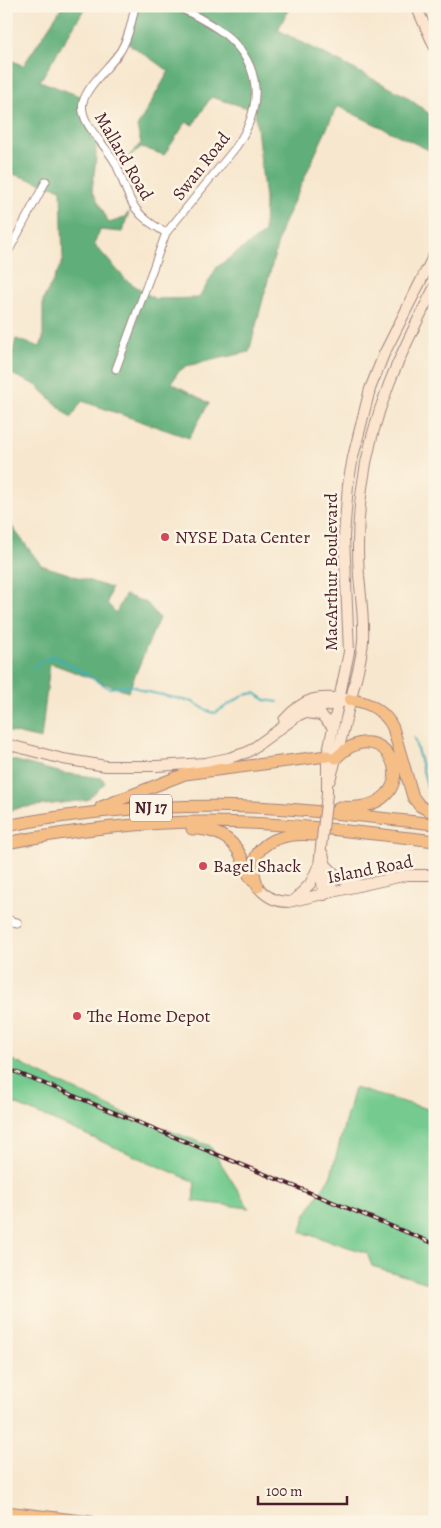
<svg xmlns="http://www.w3.org/2000/svg" width="441" height="1528" viewBox="0 0 441 1528" font-family="Alegreya,serif">
	<style>
		.green { fill: #75cb8f; stroke: #60755d }
		.forest { fill: #60af7a; stroke: #556752 }
		.lines { fill: none; stroke-linecap: round; stroke-linejoin: round }
		.stream { stroke: #3fafba; stroke-width: 2 }
		.minor-casing { stroke: #a0837c; stroke-width: 9 }
		.tertiary-casing { stroke: #a0837c; stroke-width: 11 }
		.secondary-casing { stroke: #a0837c; stroke-width: 12 }
		.primary-casing { stroke: #a0837c; stroke-width: 13 }
		.trunk-casing { stroke: #a0837c; stroke-width: 13 }
		.minor { stroke: #fff; stroke-width: 7 }
		.tertiary { stroke: #fff; stroke-width: 9 }
		.secondary { stroke: #fbe5cf; stroke-width: 10 }
		.primary { stroke: #f6be87; stroke-width: 11 }
		.trunk { stroke: #f6be87; stroke-width: 11 }
		.rail-casing { stroke: #4a1f2b; stroke-width: 4 }
		.rail { stroke: #fcf5e5; stroke-width: 2; stroke-dasharray: 5.5; stroke-linecap: butt }
		.secondary-bridge-casing { stroke: #a0837c; stroke-width: 12; stroke-linecap: butt }
		.secondary-bridge { stroke: #fbe5cf; stroke-width: 10 }
		.poi-dot { fill: #d1495b; stroke: #fcf5e5; stroke-width: 2 }
		.labels { text-anchor: middle; dominant-baseline: central; stroke-width: 5; stroke-linejoin: round; paint-order: stroke }
		.shield { fill: #fcf5e5; stroke: #7f5f63; stroke-width: 1 }
		.shield-label { font-size: 16px; font-weight: bold; fill: #4a1f2b }
		.street-label { font-size: 18px; fill: #4a1f2b; stroke: #fcf5e5 }
		.poi-label { font-size: 18px; fill: #4a1f2b; stroke: #fcf5e5; text-anchor: start }
	</style>
	<rect width="100%" height="100%" fill="#fcf5e5"/>
	<filter id="ink" filterUnits="userSpaceOnUse"><feTurbulence type="fractalNoise" baseFrequency=".02" numOctaves="2"/><feDisplacementMap in="SourceGraphic" scale="10" xChannelSelector="R" yChannelSelector="G"/><feConvolveMatrix kernelMatrix="1 2 1 2 8 2 1 2 1" color-interpolation-filters="sRGB"/></filter>
	<filter id="wash" filterUnits="userSpaceOnUse"><feTurbulence type="fractalNoise" baseFrequency=".0096" numOctaves="4" result="noise"/><feDisplacementMap in="SourceGraphic" scale="20" xChannelSelector="R" yChannelSelector="G"/><feGaussianBlur stdDeviation="1.12" result="paint"/><feColorMatrix in="noise" values="0 0 0 0 0 0 0 0 0 0 0 0 0 0 0 0 0 1.4 0 .05"/><feComposite in="paint" operator="in"/></filter>
	<g filter="url(#wash)">
		<rect width="100%" height="100%" fill="#f7e7ce"/>
		<path class="green" d="M6,1057L123,1113L210,1146L249,1208L193,1201L195,1182L6,1100Z
			M354,1088L435,1111V1231L433,1237L435,1238V1285L372,1266L367,1253L301,1232L305,1216L331,1175Z"/>
		<path class="forest" d="M60,6H86L40,81L82,97L81,114L96,142V158L92,190L109,223L124,218L129,212L122,232L100,230L94,244L126,280L155,299L199,298L217,267L264,233L265,199L255,110L211,97L193,125L186,122L164,155L141,147L118,168L141,143L137,127L169,71L123,40L140,6H290L278,30L404,95L435,118V153L337,106L282,227L249,352L186,366L177,373L172,383L209,403L189,438L82,401L71,418L36,385L7,372L16,339L40,347L43,339V300L63,261L61,189L6,172V57L23,66L62,7Z
			M10,524L41,565L111,588L107,603L116,613L125,595L147,603L159,618L128,692L50,663L41,739L6,731V528Z
			M9,759L62,773L102,778L105,783L87,800L18,808L6,813V768Z"/>
		<g class="lines">
			<path class="stream" d="M33,667L52,656L67,663L109,688L131,685L144,691L193,702L210,712L215,713L244,695L255,693L265,700L278,702
				M414,738L433,807"/>
		</g>
	</g>
	<g filter="url(#ink)">
		<g class="lines">
			<defs>
				<path id="minor" d="M135,6C132,21 129,36 121,50C111,66 88,84 83,102C78,123 107,145 116,164C123,179 126,196 136,209C144,220 155,226 166,233
					M6,256L46,181
					M116,369L166,233L236,147C262,109 264,68 227,36C213,24 194,15 177,6"/>
				<path id="tertiary" d="M6,920L17,923"/>
				<path id="secondary" d="M416,6L435,48
					M432,6L435,12
					M307,713L321,715L333,727
					M284,720C304,698 317,695 345,699
					M6,744L63,759L106,766H157L205,763L229,758L248,752L299,715L310,710L342,702
					M330,780C338,754 344,726 351,699C355,680 362,660 363,640C364,618 361,597 359,576C357,547 358,517 362,488C372,411 400,354 435,286
					M327,794V756L349,652L344,536L348,485L353,457L370,389L384,354L435,253
					M321,847L319,866L324,895
					M323,854L333,892
					M327,866L338,877L359,885
					M258,887C266,897 275,902 288,902L407,875H435
					M293,901L310,884L318,867"/>
				<path id="primary" d="M6,1512L91,1522"/>
				<path id="trunk" d="M350,700C368,701 386,712 393,728L413,797L420,806L435,814
					M336,758C391,703 433,815 339,807
					M101,807L185,774L327,756
					M6,826C87,810 170,804 253,807C313,809 374,818 435,824
					M192,829C213,829 232,837 241,856C245,865 247,874 253,881
					M6,843C73,830 139,822 207,822C283,822 359,832 435,841
					M258,887C256,881 253,874 254,867C255,838 291,833 313,835"/>
			</defs>
			<use href="#minor" class="minor-casing"/>
			<use href="#tertiary" class="tertiary-casing"/>
			<use href="#secondary" class="secondary-casing"/>
			<use href="#primary" class="primary-casing"/>
			<use href="#trunk" class="trunk-casing"/>
			<use href="#minor" class="minor"/>
			<use href="#tertiary" class="tertiary"/>
			<use href="#secondary" class="secondary"/>
			<use href="#primary" class="primary"/>
			<use href="#trunk" class="trunk"/>
			<defs>
				<path id="rail" d="M6,1068L435,1244"/>
			</defs>
			<use href="#rail" class="rail-casing"/>
			<use href="#rail" class="rail"/>
			<defs>
				<path id="secondary-bridge" d="M321,847L327,794"/>
			</defs>
			<use href="#secondary-bridge" class="secondary-bridge-casing"/>
			<use href="#secondary-bridge" class="secondary-bridge"/>
		</g>
	</g>
	<g class="poi-dot">
		<circle cx="165" cy="537" r="5"/>
		<circle cx="203" cy="866" r="5"/>
		<circle cx="77" cy="1016" r="5"/>
	</g>
	<g class="labels">
		<rect class="shield" x="130" y="794.5" width="42" height="27" rx="4"/>
		<g class="shield-label">
			<text x="151" y="808">NJ 17</text>
		</g>
		<g class="street-label">
			<text transform="translate(124 156) rotate(60)">Mallard Road</text>
			<text transform="translate(201 166) rotate(-52)">Swan Road</text>
			<text transform="translate(331 572) rotate(-90)">MacArthur Boulevard</text>
			<text transform="translate(370 869) rotate(-11)">Island Road</text>
		</g>
		<g class="poi-label">
			<text x="175" y="537">NYSE Data Center</text>
			<text x="213" y="866">Bagel Shack</text>
			<text x="87" y="1016">The Home Depot</text>
		</g>
	</g>
	<rect width="441" height="1528" fill="none" stroke="#fcf5e5" stroke-width="25"/>
	<path d="M258 1496v8h89v-8" fill="none" stroke="#4a1f2b" stroke-width="2.5"/>
	<text x="266" y="1496" font-size="15" fill="#4a1f2b" stroke="#fcf5e5" stroke-width="4" paint-order="stroke">100 m</text>
</svg>
